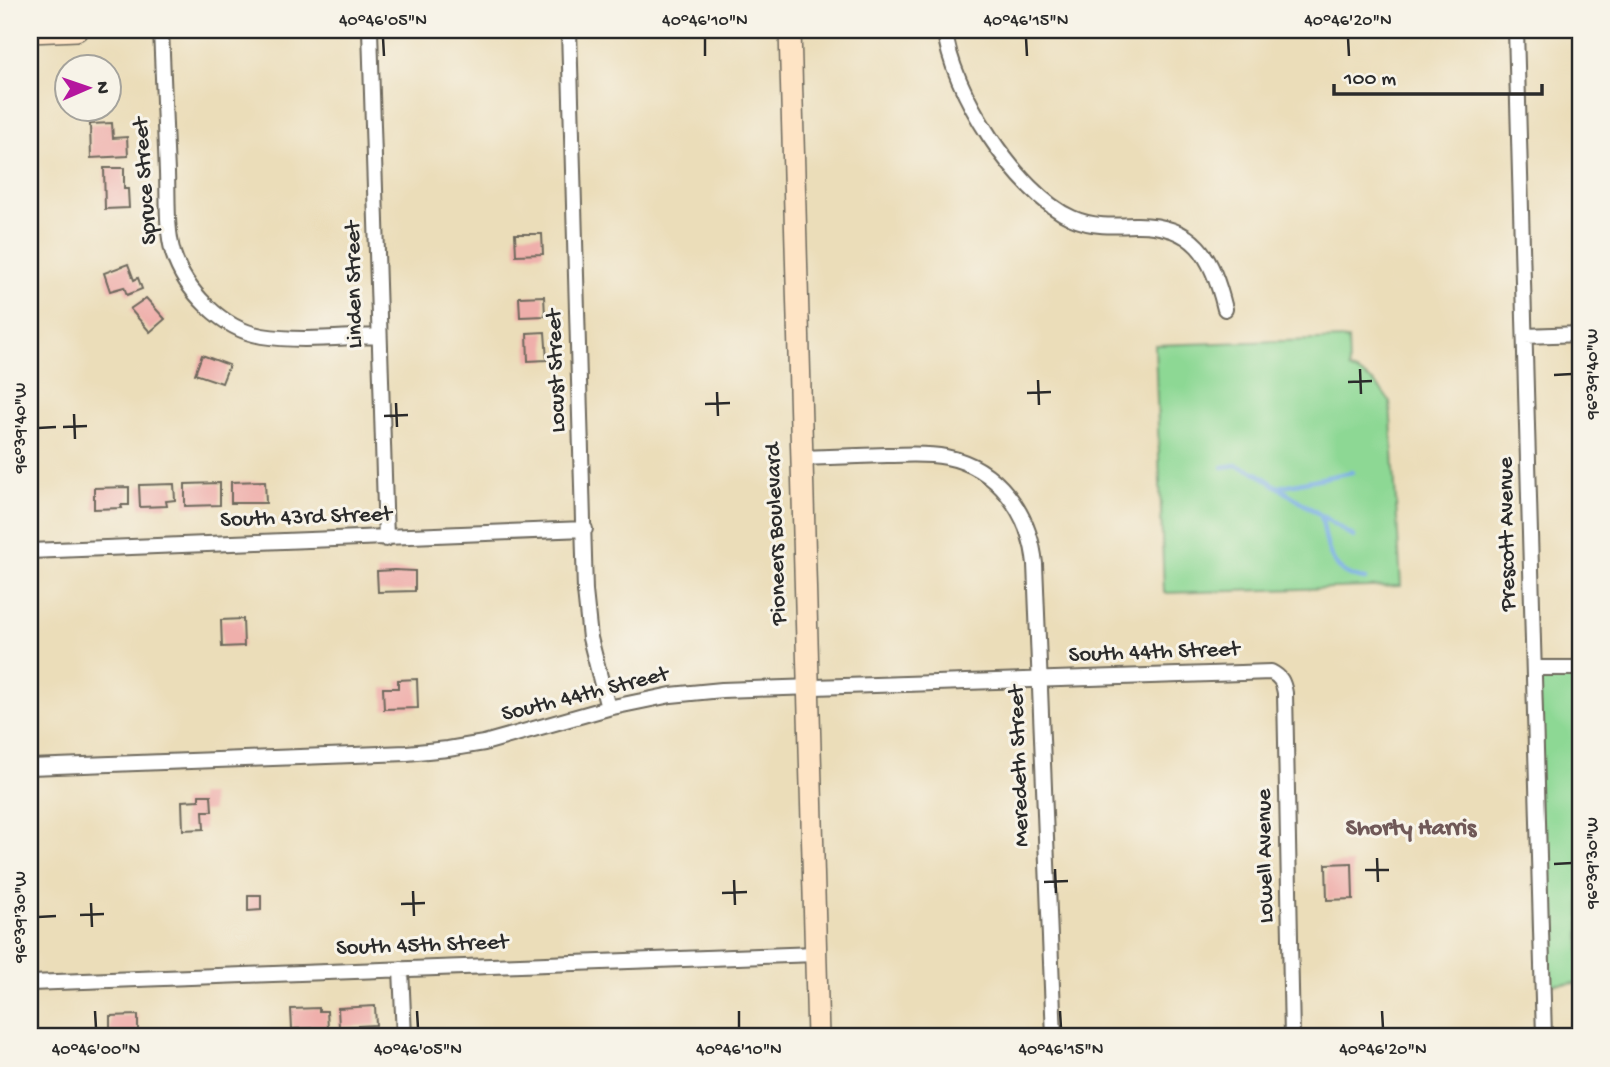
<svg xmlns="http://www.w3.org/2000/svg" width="1610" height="1067" viewBox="0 0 1610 1067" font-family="'Gochi Hand',sans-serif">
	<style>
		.green { fill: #8dd894; stroke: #5c8260; stroke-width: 2 }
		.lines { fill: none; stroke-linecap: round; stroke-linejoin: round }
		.stream { stroke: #78aee6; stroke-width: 4.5 }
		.building { fill: #efafab }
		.street-casing { stroke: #6e695d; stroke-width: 18 }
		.secondary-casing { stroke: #6e695d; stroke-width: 24 }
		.street { stroke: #fff; stroke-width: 14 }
		.secondary { stroke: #fee4c5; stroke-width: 21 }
		.ticks { fill: none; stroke: #2b2b2b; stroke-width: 2.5 }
		.labels { text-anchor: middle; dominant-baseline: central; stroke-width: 6; stroke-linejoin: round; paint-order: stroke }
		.street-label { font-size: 23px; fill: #2b2b2b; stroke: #f7f3e8 }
		.neighbourhood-label { font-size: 24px; font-weight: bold; fill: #705958; stroke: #f7f3e8 }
		.neatline { fill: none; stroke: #2b2b2b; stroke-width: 2.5 }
		.ticks-label { font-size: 18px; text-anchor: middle; fill: #2b2b2b }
	</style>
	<rect width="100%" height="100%" fill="#f7f3e8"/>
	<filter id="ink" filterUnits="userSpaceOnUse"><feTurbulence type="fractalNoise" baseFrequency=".0143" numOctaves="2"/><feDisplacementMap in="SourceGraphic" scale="14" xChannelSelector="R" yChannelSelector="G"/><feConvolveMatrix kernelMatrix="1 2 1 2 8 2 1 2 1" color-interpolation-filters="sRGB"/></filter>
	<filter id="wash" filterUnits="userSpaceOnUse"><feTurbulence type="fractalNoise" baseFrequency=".00686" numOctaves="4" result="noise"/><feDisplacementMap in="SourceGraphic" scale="28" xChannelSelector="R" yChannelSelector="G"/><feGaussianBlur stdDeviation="1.57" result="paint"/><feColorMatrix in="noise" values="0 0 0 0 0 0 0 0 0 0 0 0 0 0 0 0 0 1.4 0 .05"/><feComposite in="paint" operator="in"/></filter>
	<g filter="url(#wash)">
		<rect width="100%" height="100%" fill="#ebddb9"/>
		<path class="green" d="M1348,339L1349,369C1368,376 1379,385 1390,402L1401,586L1164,593L1155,345Z
			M1534,668H1580V983L1543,985Z"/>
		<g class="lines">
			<path class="stream" d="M1223,467L1236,465L1255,472L1354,537
				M1279,487L1352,472
				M1321,515C1328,547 1327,574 1365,579"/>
		</g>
		<g id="blocks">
			<path class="building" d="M112,123L113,138L127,137L128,156L91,158L90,124Z
				M104,168H124V189H128L129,208L105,209Z
				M515,234H542L543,254L516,255Z
				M128,264L134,280L138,278L142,289L127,295L124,287L110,291L104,273Z
				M544,296L545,316L520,317L519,297Z
				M146,298L165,319L150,332L130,309Z
				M545,332L547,360L528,361L527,333Z
				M202,355L229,365L222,383L195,374Z
				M265,481L266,503H231V482Z
				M220,483V505L185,506V484Z
				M174,484L175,500L166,501L167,506L140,507L139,485Z
				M129,487V505H121L122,508L94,509V488Z
				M394,570L415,571V591L378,592L377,571Z
				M243,619L244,646L222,647L221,620Z
				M417,679L418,708L384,709L383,688H398V680Z
				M199,795H211L212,811H203L204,829L183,830L182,801L199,800Z
				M1352,863L1353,899L1327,900L1326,864Z
				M248,895H261V910L248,911Z
				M375,1006L376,1025L339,1027L338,1008Z
				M319,1008V1011H327L328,1028L292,1029L291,1009Z
				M138,1015V1033L110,1034V1016Z"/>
		</g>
	</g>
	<g filter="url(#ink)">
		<use href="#blocks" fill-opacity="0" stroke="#6e695d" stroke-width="2"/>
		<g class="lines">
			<defs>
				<path id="street" d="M161,30C163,78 165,125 167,173C168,199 166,228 173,253C185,291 222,329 262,336C300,342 341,337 379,336
					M370,30L386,539
					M569,30L585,591L590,638L608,708
					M945,30C950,88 1017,194 1072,218C1092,227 1113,226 1135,225C1195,224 1212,256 1225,309
					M1516,30L1544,1037
					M1525,336L1580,334
					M801,458C830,457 858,456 887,455C907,455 926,453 946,457C998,467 1030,514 1035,564L1054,1037
					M30,551L585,529
					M1534,668H1580
					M30,767L407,753L448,749L484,743L608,708L671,695L722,690L1271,672C1281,677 1283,682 1285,693L1292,1037
					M401,969L404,1037
					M30,983L816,954"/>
				<path id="secondary" d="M790,30L818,1037
					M30,32L77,30"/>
			</defs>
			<use href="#street" class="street-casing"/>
			<use href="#secondary" class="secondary-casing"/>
			<use href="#street" class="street"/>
			<use href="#secondary" class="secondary"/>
		</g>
	</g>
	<path class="ticks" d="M383,38L384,56M705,38V56M1026,38L1027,56M1348,38L1349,56M1360,369L1361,394M1554,375L1572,374M1038,380L1039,405M1348,382L1372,381M717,392L718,416M1027,393L1051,392M396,403L397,427M705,404L730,403M74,414L75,439M384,416L408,415M63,427L87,426M38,428L56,427M1377,858L1378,882M1554,864L1572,863M1055,869L1056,893M1365,870H1389M734,880L735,905M1044,882L1068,881M413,891L414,916M722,893L747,892M91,903L92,927M401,904L425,903M80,915L104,914M38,917L56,916M95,1011L96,1028M417,1011L418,1028M739,1011V1028M1060,1011L1061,1028M1382,1011L1383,1028"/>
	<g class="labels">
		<g class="street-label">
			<text transform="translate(146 181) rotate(-94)">Spruce Street</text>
			<text transform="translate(355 285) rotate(-91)">Linden Street</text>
			<text transform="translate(557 371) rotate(-92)">Locust Street</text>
			<text transform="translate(306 518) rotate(-2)">South 43rd Street</text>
			<text transform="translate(777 534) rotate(-92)">Pioneers Boulevard</text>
			<text transform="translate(1508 534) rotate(-91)">Prescott Avenue</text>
			<text transform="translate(1154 653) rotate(-2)">South 44th Street</text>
			<text transform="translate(585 695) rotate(-14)">South 44th Street</text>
			<text transform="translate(1020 766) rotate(-92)">Meredeth Street</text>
			<text transform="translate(1266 856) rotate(-91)">Lowell Avenue</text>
			<text transform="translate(422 946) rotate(-2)">South 45th Street</text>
		</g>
		<g class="neighbourhood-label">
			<text x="1411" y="829">Shorty Harris</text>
		</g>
	</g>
	<rect width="1610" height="1067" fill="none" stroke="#f7f3e8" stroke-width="77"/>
	<g transform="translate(88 88) rotate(88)"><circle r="33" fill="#f7f3e8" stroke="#a5a39c" stroke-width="2"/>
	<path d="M0-5L12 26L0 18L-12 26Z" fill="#b5179e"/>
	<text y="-10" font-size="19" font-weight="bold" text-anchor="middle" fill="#2b2b2b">N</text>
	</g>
	<path d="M1334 84v10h208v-10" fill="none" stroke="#2b2b2b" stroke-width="3.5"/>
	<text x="1344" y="84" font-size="21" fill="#2b2b2b" stroke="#f7f3e8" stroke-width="5" paint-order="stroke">100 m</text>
	<rect x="38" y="38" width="1534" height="990" class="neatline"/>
	<g class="ticks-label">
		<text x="383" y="25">40°46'05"N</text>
		<text x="705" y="25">40°46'10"N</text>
		<text x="1026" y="25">40°46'15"N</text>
		<text x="1348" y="25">40°46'20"N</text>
		<text transform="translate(1591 374) rotate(-90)" y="6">96°39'40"W</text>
		<text transform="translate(19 428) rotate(-90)" y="6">96°39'40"W</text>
		<text transform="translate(1591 863) rotate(-90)" y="6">96°39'30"W</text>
		<text transform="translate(19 917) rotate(-90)" y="6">96°39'30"W</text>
		<text x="96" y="1054">40°46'00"N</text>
		<text x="418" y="1054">40°46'05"N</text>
		<text x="739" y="1054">40°46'10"N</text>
		<text x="1061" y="1054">40°46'15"N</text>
		<text x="1383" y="1054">40°46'20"N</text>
	</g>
</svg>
